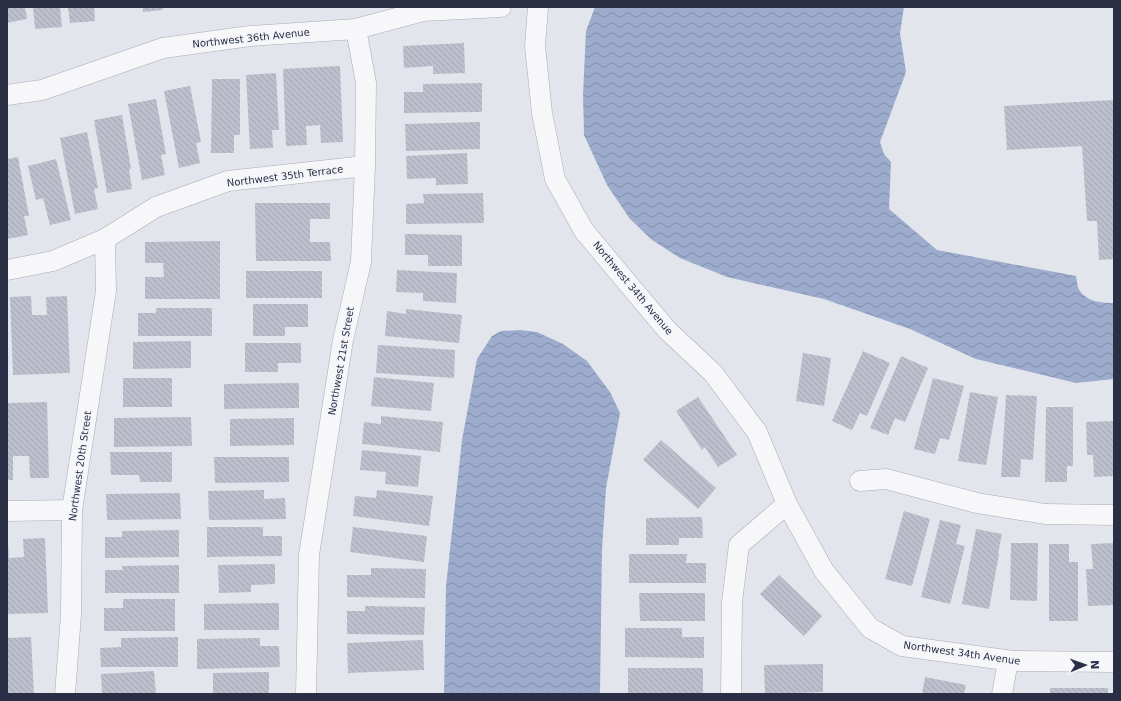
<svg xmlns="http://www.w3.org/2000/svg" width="1121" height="701" viewBox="0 0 1121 701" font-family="'DejaVu Sans',sans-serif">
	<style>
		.water { fill: url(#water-waves) }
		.building { fill: url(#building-back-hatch) }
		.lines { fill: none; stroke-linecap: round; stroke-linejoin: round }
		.minor-casing { stroke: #a8abb7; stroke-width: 21 }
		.minor { stroke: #f7f7fa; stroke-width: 20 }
		.labels { text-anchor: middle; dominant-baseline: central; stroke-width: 3; stroke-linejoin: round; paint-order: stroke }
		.street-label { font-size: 10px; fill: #2a2f46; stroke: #f3f5f9 }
	</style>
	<defs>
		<pattern id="water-waves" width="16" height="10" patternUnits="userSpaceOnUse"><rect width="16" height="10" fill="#9daccd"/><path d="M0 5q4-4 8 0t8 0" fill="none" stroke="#808ca8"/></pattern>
		<pattern id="building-back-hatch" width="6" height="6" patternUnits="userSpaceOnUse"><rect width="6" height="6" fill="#bdc0cc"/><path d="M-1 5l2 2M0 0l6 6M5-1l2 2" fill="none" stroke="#a3a5b1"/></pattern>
	</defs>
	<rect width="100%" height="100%" fill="#e3e5ec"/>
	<path class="water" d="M595,7H904L900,33L906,72L880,142L884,154L891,162L889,209L937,250L1076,276C1077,280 1077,287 1080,291C1088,302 1101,303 1114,303V379L1076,383L976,359L910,329L824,299L727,277L680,258L652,240L630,219L607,185L584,135L583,95L586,31Z
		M520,330L537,332L563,344L587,361L610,392L620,413L606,488L602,550L600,694H444L446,586L462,440L477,359L492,336L501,331Z"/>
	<path class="building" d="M7,7H25L27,19L7,23Z
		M33,7H60L62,27L35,29Z
		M68,7H94L95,21L70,23Z
		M143,7H163V10L143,12Z
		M464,43L465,73L433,74V66L404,68L403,46Z
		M340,66L343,142L321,143L320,125L306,126L307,145L286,146L283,69Z
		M276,73L279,130H272L273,148L250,149L246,75Z
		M212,79H240V135H234V153H211Z
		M482,83V112L404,113V92H423V84Z
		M190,86L201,142L196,143L200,163L179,168L164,91Z
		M156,99L166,154L161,155L165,175L142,180L128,104Z
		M1114,100V259L1099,260L1097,221H1087L1082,146L1007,150L1004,106Z
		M122,115L131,169H129L132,189L107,193L94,120Z
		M480,122V149L406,151L405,124Z
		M87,132L98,188L94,189L98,209L75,214L60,138Z
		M467,153L468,184L436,185V178L407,179L406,156Z
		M18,157L29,216H24L28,235L7,239V159Z
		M56,159L71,220L50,225L43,198L36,200L28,166Z
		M483,193L484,223L406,224V204L424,203L423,194Z
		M255,203H330V219H310V242H330L331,261H256Z
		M405,234L462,235V266H428V255H405Z
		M220,241V299H145V277H164L163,263H145V242Z
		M397,270L457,273L456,303L423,301V293L396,292Z
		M246,271H322V298H246Z
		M31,296L32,315H47L46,297L67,296L70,373L13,375L10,297Z
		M253,304H308V327H285V336H253Z
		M156,308H212V336H138V313H156Z
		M406,309L462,315L459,343L385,336L387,311L406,314Z
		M191,341V368L133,369V342Z
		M245,343H301V363H278V372H245Z
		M378,345L455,350L454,378L376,373Z
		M863,351L890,363L867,416L860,413L852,430L832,421Z
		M803,353L831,358L824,406L796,401Z
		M901,356L928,368L905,422L895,418L888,435L870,428Z
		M374,377L434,383L431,411L371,406Z
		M123,378H172V407H123Z
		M933,378L964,386L949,440L940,438L935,454L914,449Z
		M299,383V408L224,409V384Z
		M970,392L998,397L986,465L958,461Z
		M1006,395L1037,396L1033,460L1021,459L1020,477H1001Z
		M698,397L737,455L718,467L705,447L702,450L676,411Z
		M47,402L49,478H30L29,456H13V480H7V403Z
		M1046,407H1073V466H1067V482H1045Z
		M381,416L443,422L440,452L362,444L364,422L381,424Z
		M191,417L192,446L114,447V418Z
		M294,418V445L230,446V419Z
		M1114,421V476L1094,477L1093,455H1087L1086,422Z
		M661,440L716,488L698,509L643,460Z
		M362,450L421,456L418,487L385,484L386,472L360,470Z
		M110,452H172V482H140L139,475H111Z
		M214,457H289V482L215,483Z
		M264,490V499L285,498L286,519L209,520L208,491Z
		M377,490L433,496L429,526L353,516L355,496L376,498Z
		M180,493L181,519L107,520L106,494Z
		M904,511L930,519L912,586L885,579Z
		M702,517L703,538H679V545H646V518Z
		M940,520L961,525L956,544L965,546L950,604L921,597Z
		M207,527H263V536H282V556L207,557Z
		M353,527L427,536L424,562L350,552Z
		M976,529L1002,534L998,554H999L989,609L962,604Z
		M179,530V557L105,558V537H122V531Z
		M45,538L48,613L7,614V544H8L9,558L24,557L23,539Z
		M1011,543H1038L1037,601L1010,600Z
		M1114,543V605L1088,606L1086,569H1093L1091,544Z
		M1049,544H1069V562H1078V621H1049Z
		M629,554H687L686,563H706V583H629Z
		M275,564V584L251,585V592L219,593L218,565Z
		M179,565V593H105V570H123L122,566Z
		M371,568L426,569L425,598L347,597V575H371Z
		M779,575L822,616L804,636L760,594Z
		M639,593H705V621H640Z
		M123,599H175V631H104V608H123Z
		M279,603V630H204V604Z
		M365,606L425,607L424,635L347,634V611H365Z
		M625,628H682V637H704V658L625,657Z
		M31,637L34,694H7V638Z
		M178,637V667H101L100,648L121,647V638Z
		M260,638V646H279L280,667L197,669V639Z
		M423,640L424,670L348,673L347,643Z
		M823,664V692L765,694L764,665Z
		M628,668H703V694H628Z
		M154,671L156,694H102L101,674Z
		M269,672V694H213V673Z
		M925,677L966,685L964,694H922Z
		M1050,688H1108V694H1050Z"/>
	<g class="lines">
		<defs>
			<path id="minor" d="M538,7L535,46L542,113L555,179L584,231L667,330L713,373L757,432L787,504L824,571L870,628L902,646L1013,661L1114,662
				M7,95L42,90L163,48L250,36L356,29L423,11L501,7
				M7,270L53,261L105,239L156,207L228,181L365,166
				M860,481L886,479L977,503L1045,514L1114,515
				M7,511L72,510
				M65,694L71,615L72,510L106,291L105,239
				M306,694L309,555L343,340L361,262L365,166L366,83L356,29
				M731,694L732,602L739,545L787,504
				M1002,694L1008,661"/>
		</defs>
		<use href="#minor" class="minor-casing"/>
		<use href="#minor" class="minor"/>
	</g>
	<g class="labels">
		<g class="street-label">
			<text transform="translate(251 38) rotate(-6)">Northwest 36th Avenue</text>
			<text transform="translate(285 176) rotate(-7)">Northwest 35th Terrace</text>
			<text transform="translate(633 288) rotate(50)">Northwest 34th Avenue</text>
			<text transform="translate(341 361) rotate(-80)">Northwest 21st Street</text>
			<text transform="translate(80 466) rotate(-82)">Northwest 20th Street</text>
			<text transform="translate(962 653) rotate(8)">Northwest 34th Avenue</text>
		</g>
	</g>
	<rect width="1121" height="701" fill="none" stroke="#2a2f46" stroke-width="16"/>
	<g transform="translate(1085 665) rotate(88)" stroke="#f3f5f9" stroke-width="3" paint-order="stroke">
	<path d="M0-3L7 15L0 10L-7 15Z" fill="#2a2f46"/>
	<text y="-6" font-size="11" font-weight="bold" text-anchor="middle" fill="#2a2f46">N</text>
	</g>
</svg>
